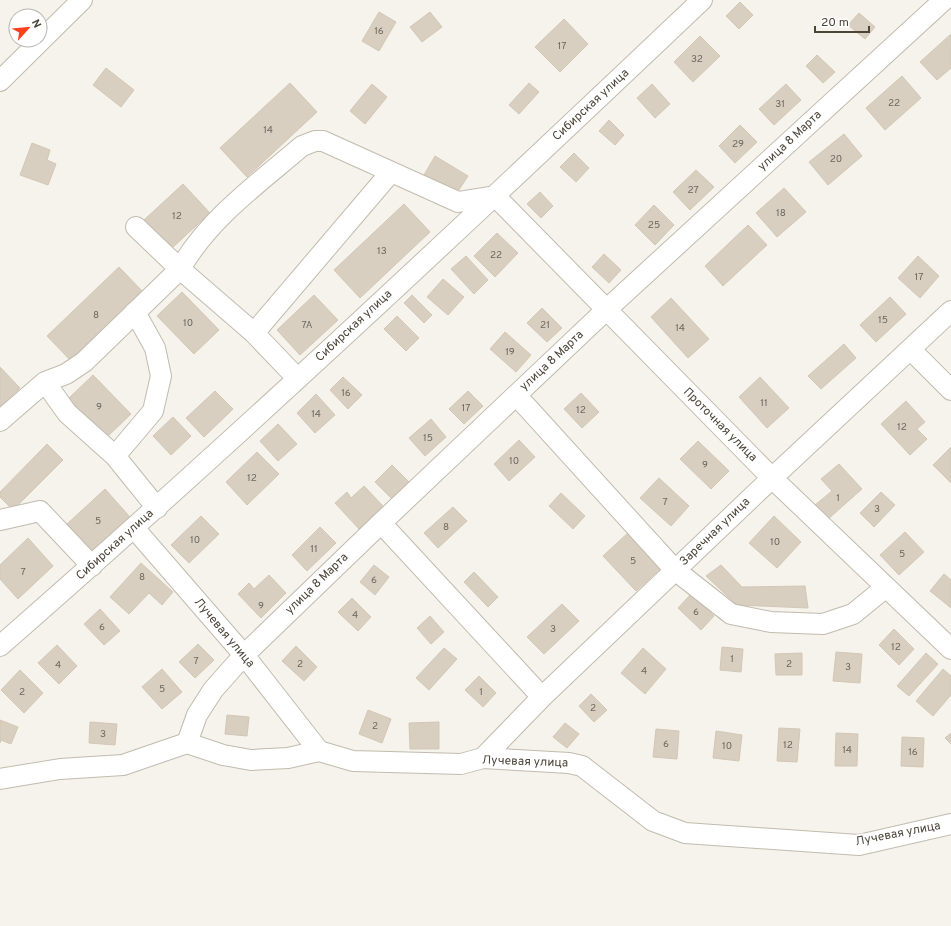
<svg xmlns="http://www.w3.org/2000/svg" width="951" height="926" viewBox="0 0 951 926" font-family="Overpass,sans-serif">
	<style>
		.building { fill: #d8cfc1; stroke: #d3c7b4 }
		.lines { fill: none; stroke-linecap: round; stroke-linejoin: round }
		.minor-casing { stroke: #c2bbae; stroke-width: 22 }
		.minor { stroke: #fff; stroke-width: 20 }
		.labels { text-anchor: middle; dominant-baseline: central; stroke-width: 4; stroke-linejoin: round; paint-order: stroke }
		.number-label { font-size: 10px; fill: #6e675b }
		.street-label { font-size: 12px; fill: #4b4439; stroke: #fff }
	</style>
	<rect width="100%" height="100%" fill="#f6f3ec"/>
	<path class="building" d="M740,2L753,15L739,29L726,16Z
		M379,12L396,22L379,51L362,41Z
		M430,12L442,27L422,42L410,27Z
		M859,13L875,27L865,39L848,25Z
		M564,19L588,44L560,72L535,47Z
		M951,34V68L937,80L920,62Z
		M700,36L720,56L693,82L674,62Z
		M817,55L835,72L823,83L806,66Z
		M106,68L134,90L121,107L93,85Z
		M902,76L921,98L885,130L866,108Z
		M290,83L317,112L247,177L220,148Z
		M529,83L539,92L519,114L509,105Z
		M372,84L387,97L365,124L350,111Z
		M652,84L670,104L655,118L637,98Z
		M786,84L801,100L774,125L759,109Z
		M609,120L624,135L615,145L599,131Z
		M740,125L757,142L735,163L719,146Z
		M844,134L862,156L828,185L809,162Z
		M32,143L50,150L47,160L56,164L48,185L20,175Z
		M574,153L589,168L576,182L560,167Z
		M435,156L468,176L455,196L424,175Z
		M696,170L714,187L690,210L673,192Z
		M183,184L210,213L171,249L144,220Z
		M784,188L806,212L777,237L756,213Z
		M540,192L553,206L541,218L527,204Z
		M404,204L430,232L360,298L334,270Z
		M654,205L674,225L655,245L635,225Z
		M748,225L767,245L723,286L705,266Z
		M497,233L518,253L495,277L474,256Z
		M604,254L621,270L609,283L592,267Z
		M466,256L488,280L474,294L451,269Z
		M918,256L939,276L920,298L898,278Z
		M119,267L144,293L72,362L47,336Z
		M443,279L464,297L448,315L427,297Z
		M182,292L219,330L194,354L157,316Z
		M314,295L338,320L300,355L277,330Z
		M412,295L432,315L424,323L404,303Z
		M890,297L906,314L876,342L860,325Z
		M671,298L709,339L688,358L651,317Z
		M542,308L562,328L547,342L527,323Z
		M397,316L419,338L406,351L384,329Z
		M505,332L531,355L516,372L490,349Z
		M844,344L856,358L821,389L808,376Z
		M0,367L20,388L0,407Z
		M93,375L131,414L105,439L67,400Z
		M343,377L362,395L348,409L330,390Z
		M760,377L789,408L767,428L739,397Z
		M215,391L233,409L204,437L186,418Z
		M468,391L483,406L464,424L449,409Z
		M581,393L599,412L582,428L564,409Z
		M316,394L335,415L315,433L297,413Z
		M906,401L925,422L917,429L927,439L910,455L881,424Z
		M173,417L191,436L171,455L153,436Z
		M431,419L446,437L425,456L409,438Z
		M278,424L297,444L278,461L260,441Z
		M519,440L535,457L509,481L494,464Z
		M698,441L729,471L711,489L680,459Z
		M47,444L63,460L13,510L0,497V492Z
		M951,447V483L933,465Z
		M257,452L279,474L247,505L226,482Z
		M839,464L862,489L827,520L815,505L832,491L821,479Z
		M392,465L410,483L393,500L375,482Z
		M659,478L689,506L671,526L640,498Z
		M364,486L383,506L359,529L335,503L347,492L351,498Z
		M105,489L130,517L92,552L67,524Z
		M881,492L895,505L874,527L860,513Z
		M561,493L585,516L573,529L549,506Z
		M453,507L467,521L438,548L424,533Z
		M201,516L219,534L189,563L171,545Z
		M774,516L801,542L777,568L749,543Z
		M320,527L336,543L307,571L292,555Z
		M630,531L663,566L636,591L603,556Z
		M905,532L924,552L899,575L880,555Z
		M28,538L53,566L18,599L0,579V565Z
		M141,563L173,592L162,605L149,593L129,614L110,597Z
		M374,565L389,577L375,595L360,582Z
		M721,565L742,587L805,586L808,608L737,605L706,576Z
		M474,572L498,597L488,607L464,582Z
		M944,574L951,580V608L930,591Z
		M269,575L286,593L261,618L238,594L249,583L254,589Z
		M691,594L714,616L701,630L678,608Z
		M352,598L371,617L358,631L338,612Z
		M562,604L579,621L544,654L527,637Z
		M100,609L120,631L104,645L84,624Z
		M430,616L444,632L431,644L417,628Z
		M894,629L914,649L899,665L879,645Z
		M198,644L214,660L195,678L179,662Z
		M57,645L77,666L59,684L38,663Z
		M296,646L317,667L304,681L282,661Z
		M722,647L743,649L741,672L720,670Z
		M444,648L457,659L429,690L416,678Z
		M643,648L666,669L645,694L621,673Z
		M836,652L862,654L860,683L833,681Z
		M802,653V675H776L775,654Z
		M926,653L938,664L909,696L897,686Z
		M162,669L182,692L162,709L142,687Z
		M943,669L951,676V695L933,716L916,701Z
		M20,670L43,693L24,713L1,690Z
		M479,676L496,693L483,707L465,690Z
		M591,694L607,710L594,722L579,706Z
		M368,710L391,719L382,743L359,734Z
		M227,715L249,717L247,736L225,734Z
		M0,720L18,727L11,744L1,740L0,743Z
		M90,722L117,724L115,745L89,743Z
		M439,722V749H410L409,723Z
		M565,723L579,734L567,748L553,737Z
		M779,728L800,729L797,762L777,761Z
		M656,729L679,731L677,759L653,757Z
		M716,731L742,735L739,761L713,758Z
		M836,733L858,734L857,766H835Z
		M951,733V744L945,738Z
		M902,737L924,738L923,767L901,766Z"/>
	<g class="lines">
		<defs>
			<path id="minor" d="M0,81L82,0
				M136,227L180,269L254,333L297,378
				M254,333L391,172
				M911,350L951,390
				M45,382L67,413L115,456L157,508
				M516,395L675,570L731,614L771,622L823,624L853,614L886,587
				M0,421L45,382L66,374L84,362L180,269C209,218 259,183 302,146L315,141H323L458,202L495,196L772,478L951,649
				M115,456L153,411L161,376L155,348L135,312
				M0,520L40,511L92,566
				M381,523L542,697
				M134,528L244,655L319,751L353,761L461,764L483,758L569,763L582,766L653,821L685,833L859,845L951,824
				M0,646C239,437 471,219 702,0
				M187,743L197,715L213,690L244,655L381,523L606,310L944,0
				M483,758L542,697L772,478L951,311
				M0,779L60,769L123,765L187,743L223,755L251,760L288,758L319,751"/>
		</defs>
		<use href="#minor" class="minor-casing"/>
		<use href="#minor" class="minor"/>
	</g>
	<g class="labels">
		<g class="number-label">
			<text x="379" y="31">16</text>
			<text x="562" y="46">17</text>
			<text x="697" y="59">32</text>
			<text x="894" y="103">22</text>
			<text x="780" y="104">31</text>
			<text x="268" y="130">14</text>
			<text x="738" y="144">29</text>
			<text x="836" y="159">20</text>
			<text x="693" y="190">27</text>
			<text x="781" y="213">18</text>
			<text x="177" y="216">12</text>
			<text x="654" y="225">25</text>
			<text x="382" y="251">13</text>
			<text x="496" y="255">22</text>
			<text x="919" y="277">17</text>
			<text x="96" y="315">8</text>
			<text x="883" y="320">15</text>
			<text x="188" y="323">10</text>
			<text x="307" y="325">7А</text>
			<text x="545" y="325">21</text>
			<text x="680" y="328">14</text>
			<text x="510" y="352">19</text>
			<text x="346" y="393">16</text>
			<text x="764" y="403">11</text>
			<text x="99" y="407">9</text>
			<text x="466" y="408">17</text>
			<text x="581" y="410">12</text>
			<text x="316" y="414">14</text>
			<text x="902" y="427">12</text>
			<text x="428" y="438">15</text>
			<text x="514" y="461">10</text>
			<text x="705" y="465">9</text>
			<text x="252" y="478">12</text>
			<text x="838" y="498">1</text>
			<text x="665" y="502">7</text>
			<text x="877" y="509">3</text>
			<text x="98" y="521">5</text>
			<text x="446" y="527">8</text>
			<text x="195" y="540">10</text>
			<text x="775" y="542">10</text>
			<text x="314" y="549">11</text>
			<text x="902" y="554">5</text>
			<text x="633" y="561">5</text>
			<text x="23" y="572">7</text>
			<text x="142" y="577">8</text>
			<text x="374" y="580">6</text>
			<text x="261" y="606">9</text>
			<text x="696" y="612">6</text>
			<text x="355" y="615">4</text>
			<text x="102" y="627">6</text>
			<text x="553" y="629">3</text>
			<text x="896" y="647">12</text>
			<text x="732" y="659">1</text>
			<text x="196" y="661">7</text>
			<text x="300" y="664">2</text>
			<text x="789" y="664">2</text>
			<text x="58" y="665">4</text>
			<text x="848" y="667">3</text>
			<text x="644" y="671">4</text>
			<text x="162" y="689">5</text>
			<text x="22" y="692">2</text>
			<text x="481" y="692">1</text>
			<text x="593" y="708">2</text>
			<text x="375" y="726">2</text>
			<text x="103" y="734">3</text>
			<text x="666" y="744">6</text>
			<text x="788" y="745">12</text>
			<text x="727" y="746">10</text>
			<text x="847" y="750">14</text>
			<text x="913" y="752">16</text>
		</g>
		<g class="street-label">
			<text transform="translate(591 105) rotate(-43)">Сибирская улица</text>
			<text transform="translate(790 141) rotate(-43)">улица 8 Марта</text>
			<text transform="translate(354 326) rotate(-43)">Сибирская улица</text>
			<text transform="translate(552 361) rotate(-43)">улица 8 Марта</text>
			<text transform="translate(720 425) rotate(45)">Проточная улица</text>
			<text transform="translate(715 532) rotate(-44)">Заречная улица</text>
			<text transform="translate(115 545) rotate(-42)">Сибирская улица</text>
			<text transform="translate(317 584) rotate(-44)">улица 8 Марта</text>
			<text transform="translate(224 633) rotate(50)">Лучевая улица</text>
			<text transform="translate(525 762) rotate(2)">Лучевая улица</text>
			<text transform="translate(898 834) rotate(-11)">Лучевая улица</text>
		</g>
	</g>
	<g transform="translate(28 28) rotate(63)"><circle r="19" fill="#ffffff" stroke="#b7b4b0"/>
	<path d="M0-3L7 15L0 10L-7 15Z" fill="#fc3f1d"/>
	<text y="-6" font-size="11" font-weight="bold" text-anchor="middle" fill="#4b4439">N</text>
	</g>
	<path d="M815 26v6h54v-6" fill="none" stroke="#4b4439" stroke-width="2"/>
	<text x="821" y="26" font-size="12" fill="#4b4439" stroke="#ffffff" stroke-width="3" paint-order="stroke">20 m</text>
</svg>
